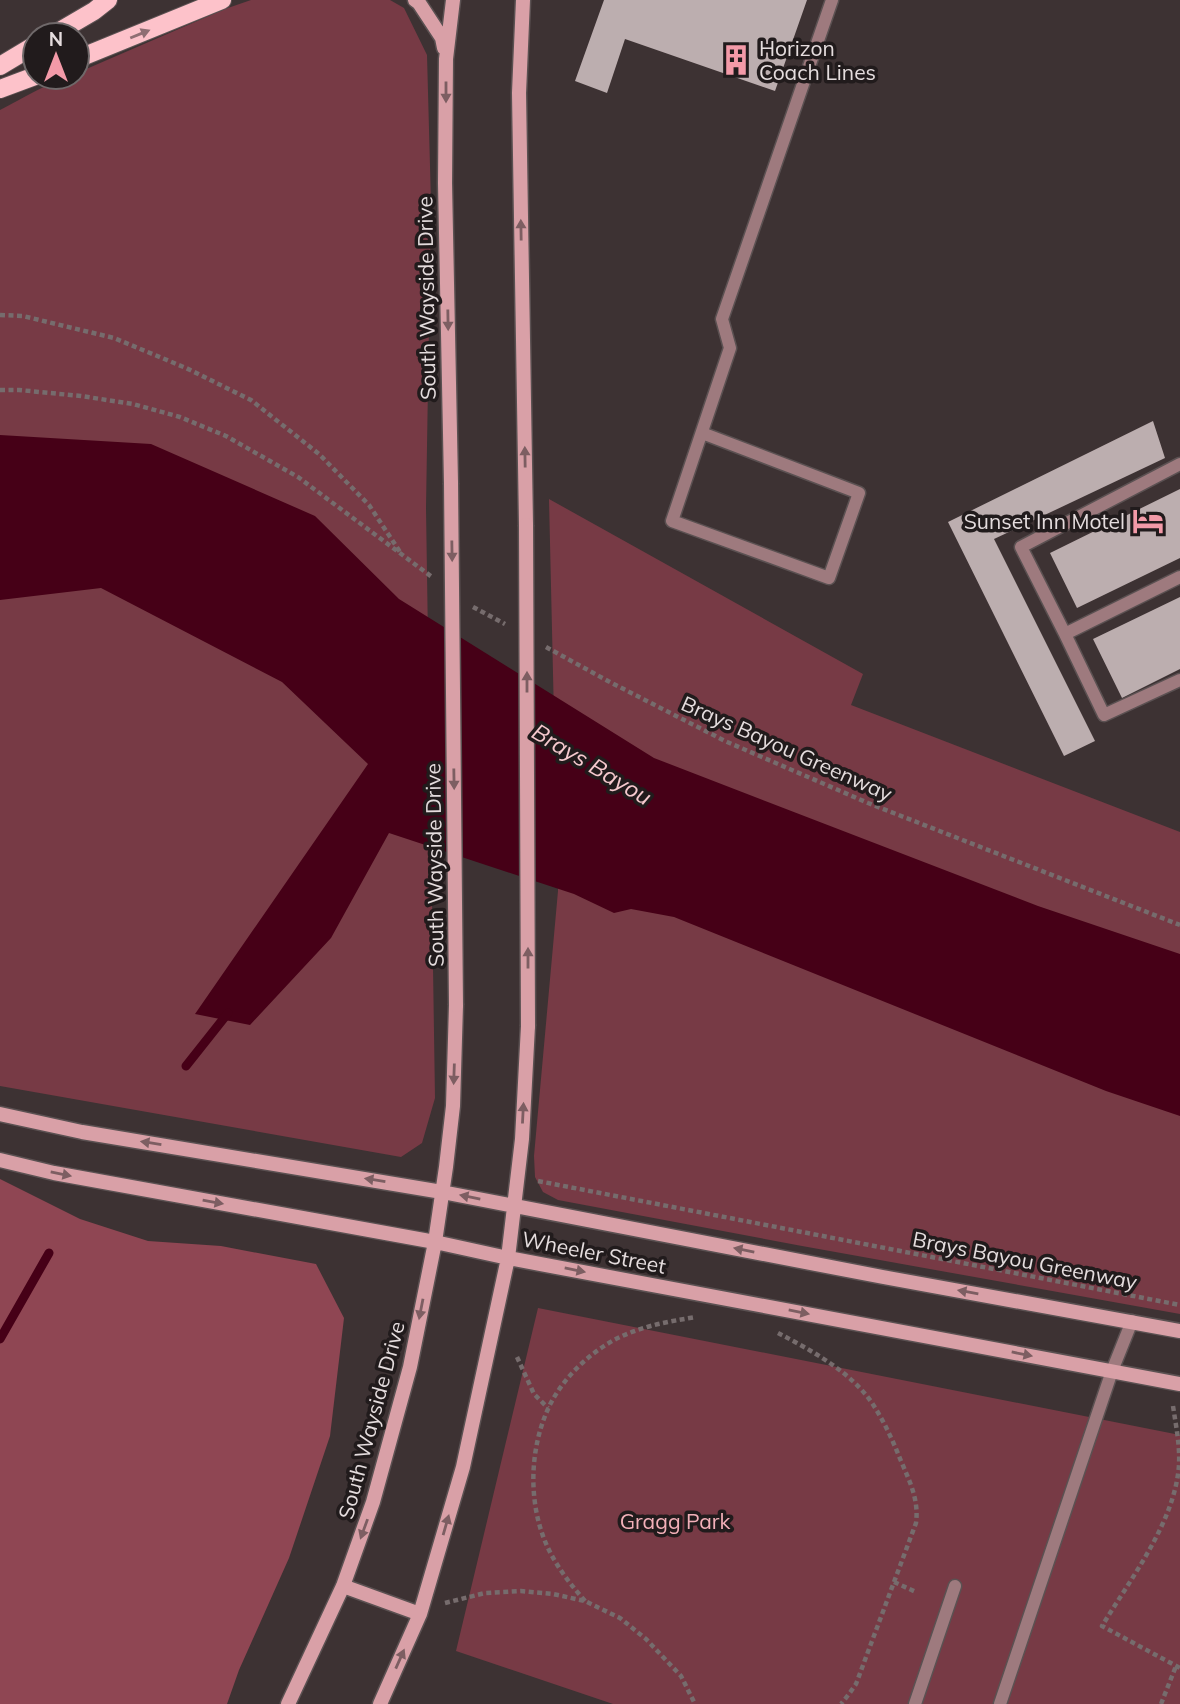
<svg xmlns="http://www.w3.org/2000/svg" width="1180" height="1704" viewBox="0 0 1180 1704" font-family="Mulish,sans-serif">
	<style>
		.green { fill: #773a45 }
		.forest { fill: #8f4653 }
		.water { fill: #460017 }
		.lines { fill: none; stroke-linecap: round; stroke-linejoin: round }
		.stream { stroke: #460017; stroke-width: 9 }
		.building { fill: #bcaeaf }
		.service-casing { stroke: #5b5152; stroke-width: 15 }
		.secondary-casing { stroke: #5b5152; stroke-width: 17 }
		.primary-casing { stroke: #5b5152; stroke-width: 20 }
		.path { stroke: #766c6d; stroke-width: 4.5; stroke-dasharray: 5 3.5; stroke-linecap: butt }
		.service { stroke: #9e7a7e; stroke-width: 12 }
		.secondary { stroke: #d9a0a7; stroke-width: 14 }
		.primary { stroke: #fdc2ca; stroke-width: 18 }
		.secondary-bridge-casing { stroke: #5b5152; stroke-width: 17; stroke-linecap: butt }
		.secondary-bridge { stroke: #d9a0a7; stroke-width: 14 }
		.oneway { fill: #8f6e73 }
		.oneway2 { fill: #7d5e62 }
		.labels { text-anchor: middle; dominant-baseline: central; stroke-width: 7; stroke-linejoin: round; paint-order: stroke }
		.poi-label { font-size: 21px; fill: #e5ddde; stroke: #211b1c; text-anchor: start }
		.street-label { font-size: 21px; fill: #e5ddde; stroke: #211b1c }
		.park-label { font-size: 21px; fill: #f3b0b9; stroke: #211b1c }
		.water-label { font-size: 23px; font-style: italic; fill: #f6c9ce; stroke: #211b1c }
	</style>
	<rect width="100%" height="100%" fill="#3d3233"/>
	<path class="green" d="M251,0H390L404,8L427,55L431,203L426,508L435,1098L422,1143L401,1157L0,1086V110C20,100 56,77 77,77V73L225,9Z
		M549,499L863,674L851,705L1180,832V1314L802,1246L558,1200L543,1192L535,1177L534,1156L558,891Z
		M538,1308L1180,1435V1704H613L456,1651Z"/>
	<path class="forest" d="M0,1179L80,1219L148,1241L221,1246L316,1264L344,1318L330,1436L289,1558L239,1670L227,1704H0Z"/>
	<path class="water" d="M0,435L151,444L315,516L399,599L654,758L1038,906L1180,954V1116L1106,1091L674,917L631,909L614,913L574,894L389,833L331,938L250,1025L195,1014L368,764L282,682L101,588L0,600Z"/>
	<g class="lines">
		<path class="stream" d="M186,1066L228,1013
			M0,1339L49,1253"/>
	</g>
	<path class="building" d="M604,0H807L775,91L625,39L607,93L575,81Z
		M1153,421L1165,458L994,539L1095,741L1064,756L948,522Z
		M1180,489V558L1077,608L1050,553Z
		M1180,597V669L1122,698L1093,639Z"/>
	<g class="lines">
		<defs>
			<path id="service" d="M702,433L859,493L829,578L672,521L730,348L722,319L832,0
				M1180,464L1021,547L1065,634L1104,715L1180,680
				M1065,634L1180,577
				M915,1704L955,1586
				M1000,1704L1112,1371L1132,1321"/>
			<path id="secondary" d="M415,0L419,3L442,38L444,48
				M523,0L519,93L526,525
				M451,483L445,183L446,59L453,0
				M0,1114L82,1132L442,1192L883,1277L1180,1331
				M0,1160L54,1173L435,1242L508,1258L1180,1384
				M343,1586L420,1614
				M288,1704L343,1586L373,1502L410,1367L435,1242L446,1167L453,1106L456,1005
				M380,1704L420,1614L463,1467L508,1258L522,1139L528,1026"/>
			<path id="primary" d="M53,35L94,11L108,0
				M77,59L222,0
				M0,66L35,45
				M0,89L35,76"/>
		</defs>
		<use href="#service" class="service-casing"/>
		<use href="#secondary" class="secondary-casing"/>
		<use href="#primary" class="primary-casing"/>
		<path class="path" d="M0,315L23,316L114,338L186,368L251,400L319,454L369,505L400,552
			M0,390H19L81,396L133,404L180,417L226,436L298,477L432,577
			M473,607L505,624
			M546,647L608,681L725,741L868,803L1180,925
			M538,1181L1180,1305
			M778,1333C811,1350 851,1372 872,1403C884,1421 893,1441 901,1461C910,1482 919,1500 916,1523L856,1684L849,1694L841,1704
			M517,1357L534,1394L548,1408
			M1173,1406C1176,1426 1180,1445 1179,1465C1175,1522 1131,1578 1102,1626L1180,1668
			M894,1582L916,1592
			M585,1601C572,1586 560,1571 551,1554C528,1511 528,1453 548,1409C561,1380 587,1355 614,1340C641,1326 666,1322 696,1317
			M445,1603L485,1593L521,1591L553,1594L585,1601L620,1618L646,1639L681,1676L695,1704
			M1161,1704L1176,1666"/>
		<use href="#service" class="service"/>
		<use href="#secondary" class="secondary"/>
		<use href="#primary" class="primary"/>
		<defs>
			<path id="secondary-bridge" d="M451,483L456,1005
				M526,525L528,1026"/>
		</defs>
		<use href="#secondary-bridge" class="secondary-bridge-casing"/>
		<use href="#secondary-bridge" class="secondary-bridge"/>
	</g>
	<defs><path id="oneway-solid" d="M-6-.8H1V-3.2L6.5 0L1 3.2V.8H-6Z" transform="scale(1.75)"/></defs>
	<use class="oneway" href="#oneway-solid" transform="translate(140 34) rotate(-22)"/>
	<g class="oneway2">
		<use href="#oneway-solid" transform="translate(446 92) rotate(90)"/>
		<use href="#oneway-solid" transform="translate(521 230) rotate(-91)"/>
		<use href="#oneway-solid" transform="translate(448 320) rotate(89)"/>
		<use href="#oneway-solid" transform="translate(525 457) rotate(-91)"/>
		<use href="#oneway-solid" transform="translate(452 551) rotate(89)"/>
		<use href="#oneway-solid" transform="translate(527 682) rotate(-90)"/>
		<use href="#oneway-solid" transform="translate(454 779) rotate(89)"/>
		<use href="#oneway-solid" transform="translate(528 958) rotate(-90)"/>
		<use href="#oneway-solid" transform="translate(454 1074) rotate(92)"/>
		<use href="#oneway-solid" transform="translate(523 1113) rotate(-87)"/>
		<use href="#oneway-solid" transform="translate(151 1143) rotate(-171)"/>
		<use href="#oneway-solid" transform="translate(61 1174) rotate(11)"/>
		<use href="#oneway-solid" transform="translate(375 1180) rotate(-171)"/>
		<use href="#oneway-solid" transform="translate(470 1197) rotate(-169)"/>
		<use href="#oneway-solid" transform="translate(213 1202) rotate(10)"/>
		<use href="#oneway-solid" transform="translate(744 1250) rotate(-169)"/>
		<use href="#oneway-solid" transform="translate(575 1270) rotate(11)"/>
		<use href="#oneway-solid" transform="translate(968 1292) rotate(-170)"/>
		<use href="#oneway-solid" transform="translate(421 1309) rotate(101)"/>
		<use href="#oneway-solid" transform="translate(799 1312) rotate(11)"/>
		<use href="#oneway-solid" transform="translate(1022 1354) rotate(11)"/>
		<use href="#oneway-solid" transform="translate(446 1525) rotate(-74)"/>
		<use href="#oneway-solid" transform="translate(364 1529) rotate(110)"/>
		<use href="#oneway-solid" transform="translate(400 1659) rotate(-66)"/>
	</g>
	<defs>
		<symbol id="building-bare" viewBox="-9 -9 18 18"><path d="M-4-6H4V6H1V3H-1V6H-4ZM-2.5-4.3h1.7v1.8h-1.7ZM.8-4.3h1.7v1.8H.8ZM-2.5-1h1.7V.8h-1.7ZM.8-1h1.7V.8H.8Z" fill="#f39aa8" stroke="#211b1c" stroke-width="2.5" paint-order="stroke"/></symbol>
		<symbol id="hotel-bare" viewBox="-9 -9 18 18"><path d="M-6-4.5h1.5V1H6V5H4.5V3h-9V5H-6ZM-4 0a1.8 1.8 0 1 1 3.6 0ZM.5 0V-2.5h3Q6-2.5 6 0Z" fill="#f39aa8" stroke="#211b1c" stroke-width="2.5" paint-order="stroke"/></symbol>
	</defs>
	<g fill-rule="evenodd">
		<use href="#building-bare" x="714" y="38" width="44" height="44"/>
		<use href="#hotel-bare" x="1126" y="499" width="44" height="44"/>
	</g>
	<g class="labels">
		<g class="poi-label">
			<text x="759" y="48">Horizon<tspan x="759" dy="24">Coach Lines</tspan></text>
			<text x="1125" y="521" text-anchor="end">Sunset Inn Motel</text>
		</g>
		<g class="street-label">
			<text transform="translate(426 298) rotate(-91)">South Wayside Drive</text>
			<text transform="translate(787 748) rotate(24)">Brays Bayou Greenway</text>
			<text transform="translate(434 865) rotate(-91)">South Wayside Drive</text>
			<text transform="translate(594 1252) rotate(11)">Wheeler Street</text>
			<text transform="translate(1025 1260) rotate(11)">Brays Bayou Greenway</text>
			<text transform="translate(371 1420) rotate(-75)">South Wayside Drive</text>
		</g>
		<g class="park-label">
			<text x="675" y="1521">Gragg Park</text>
		</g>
		<g class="water-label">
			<text transform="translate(592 764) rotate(31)">Brays Bayou</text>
		</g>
	</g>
	<g transform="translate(56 56)"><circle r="33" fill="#211b1c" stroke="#6f696a" stroke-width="2"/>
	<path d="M0-5L12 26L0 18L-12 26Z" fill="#f39aa8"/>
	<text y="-10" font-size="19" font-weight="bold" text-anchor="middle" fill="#e5ddde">N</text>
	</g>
</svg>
